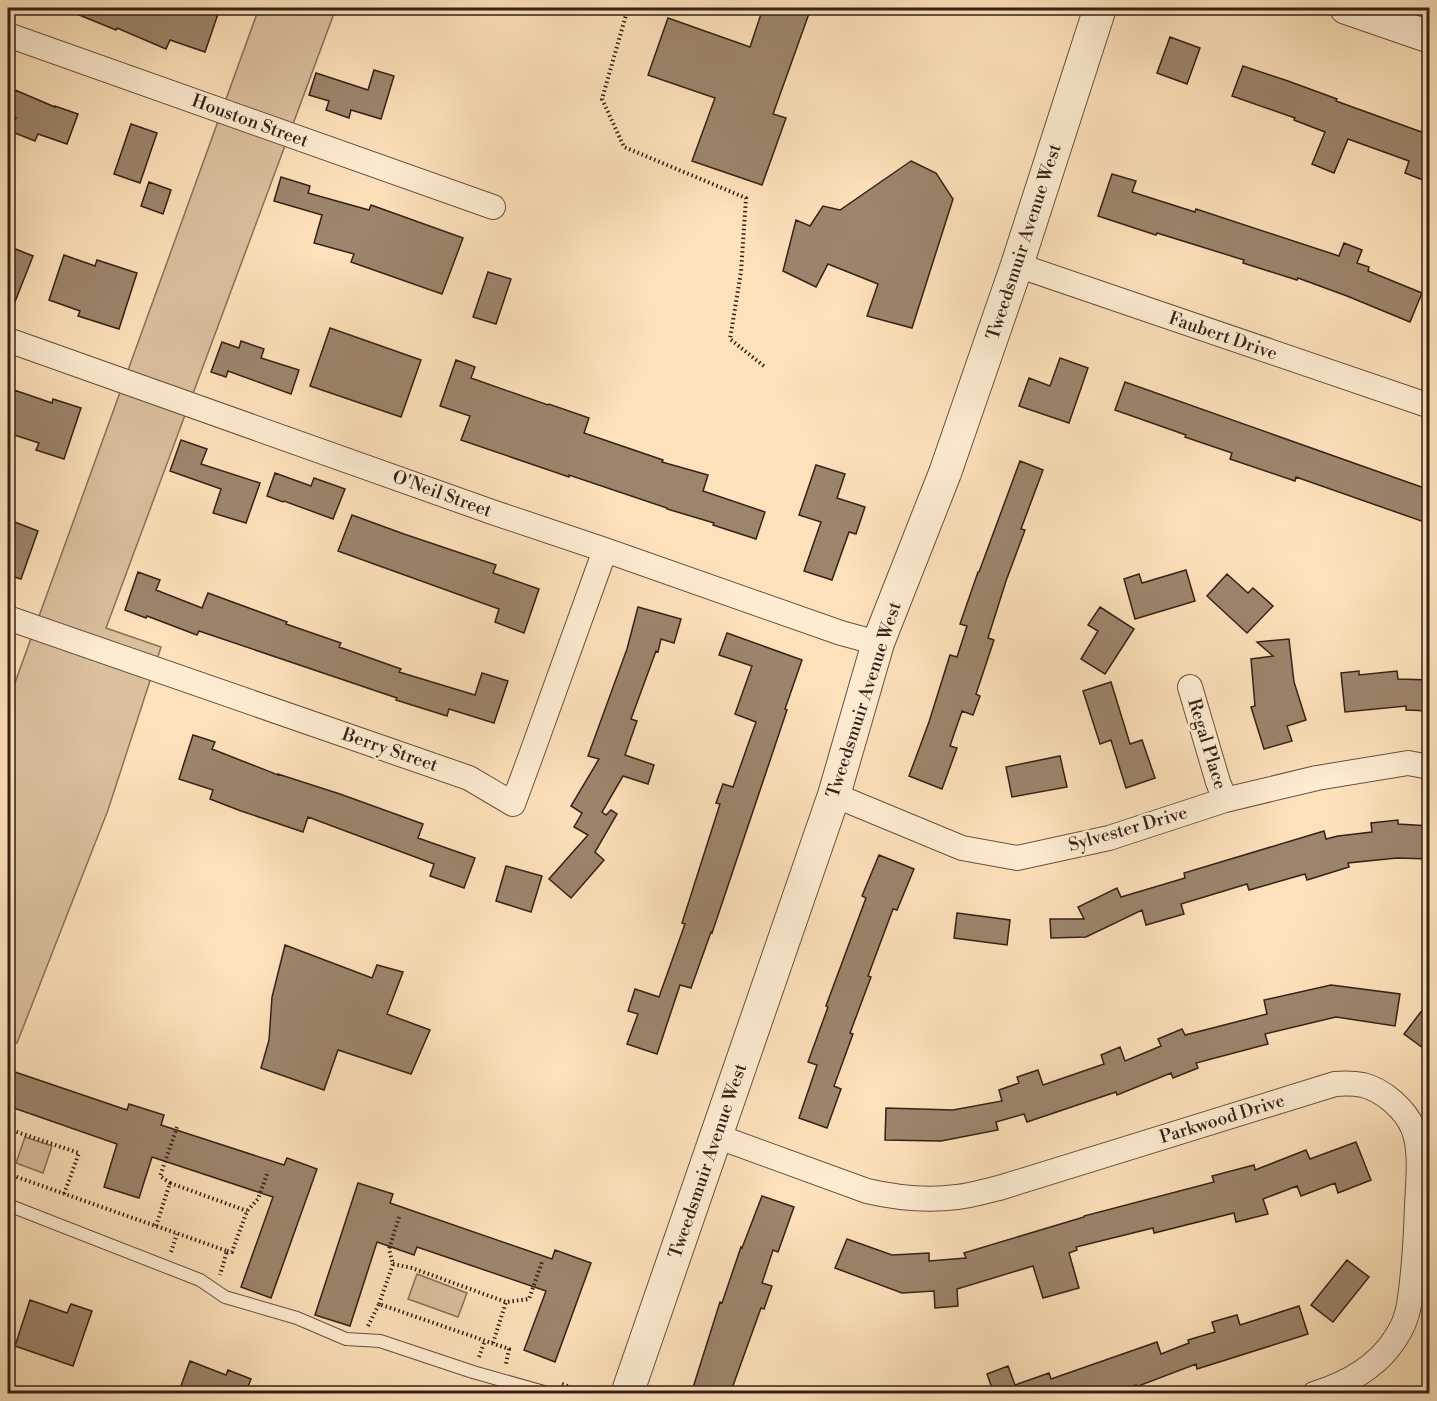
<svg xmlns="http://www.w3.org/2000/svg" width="1437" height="1401" viewBox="0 0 1437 1401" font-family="'Libre Bodoni',serif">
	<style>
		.green { fill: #dbc09e; stroke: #88705b; stroke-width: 1.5 }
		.building { fill: #9d856c; stroke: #342118; stroke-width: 1.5 }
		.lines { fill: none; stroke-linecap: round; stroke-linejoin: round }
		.service-casing { stroke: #665140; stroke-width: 14 }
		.minor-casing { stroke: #665140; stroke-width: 26 }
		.tertiary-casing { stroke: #665140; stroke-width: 34 }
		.path { stroke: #342118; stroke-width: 4; stroke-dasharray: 1.5 3; stroke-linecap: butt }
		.service { stroke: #feecd2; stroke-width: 12 }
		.minor { stroke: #feecd2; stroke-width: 24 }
		.tertiary { stroke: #feecd2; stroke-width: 32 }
		.labels { text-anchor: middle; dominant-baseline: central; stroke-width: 5; stroke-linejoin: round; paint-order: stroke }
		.street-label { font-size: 18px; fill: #342118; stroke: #feecd2 }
	</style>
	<rect width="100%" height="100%" fill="#fde1ba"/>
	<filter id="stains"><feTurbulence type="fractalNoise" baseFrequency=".00333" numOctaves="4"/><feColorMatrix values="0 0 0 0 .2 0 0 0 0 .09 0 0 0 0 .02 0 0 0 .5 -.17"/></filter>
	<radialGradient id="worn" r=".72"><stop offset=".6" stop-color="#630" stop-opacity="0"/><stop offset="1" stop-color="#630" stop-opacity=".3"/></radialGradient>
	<path class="green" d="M259,8H336L106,628L161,647L108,810L17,1043L8,1040V702Z
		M25,1137L52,1146L43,1173L16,1163Z
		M417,1274L467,1293L458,1317L408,1299Z"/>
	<path class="building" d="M62,8H220L205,52L170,40L166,49L117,28L116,30Z
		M763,8H811L773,114L786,118L762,185L692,161L715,98L648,75L668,18L750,47Z
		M1170,37L1200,48L1187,84L1157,73Z
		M1243,66L1288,81L1337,99L1336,101L1430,135V160L1423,180L1405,173L1409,161L1348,139L1334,173L1312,164L1325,132L1294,120L1295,118L1232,96Z
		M374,70L394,76L381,119L351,110L349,118L326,110L329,101L309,95L316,73L368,90Z
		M15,90L55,107V106L78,114L67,144L38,134L35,141L10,131L16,118L8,115V107Z
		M131,124L157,133L140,183L114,174Z
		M911,161L936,173L953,199L912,328L867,316L878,284L828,264L816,287L783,271L796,220L810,226L823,206L840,210Z
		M1112,174L1136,181L1132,192L1195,212L1196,209L1339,256L1344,243L1362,250L1357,263L1369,267L1368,271L1422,293L1410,322L1347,296L1298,278L1297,280L1243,263L1244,260L1157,233L1156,235L1098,216Z
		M281,177L310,186L308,193L369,210L371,205L463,238L442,294L351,262L354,254L314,243L322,215L274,201Z
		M149,182L171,190L163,214L141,206Z
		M8,246L33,256L9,317H8Z
		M64,255L95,266L97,260L137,273L119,329L78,316L80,311L49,300Z
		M488,272L511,279L496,324L473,317Z
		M330,328L421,360L401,417L310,386Z
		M241,341L264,349L261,358L299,370L291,394L228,371L226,377L211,372L222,342L239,348Z
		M1060,358L1088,368L1069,423L1019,406L1029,378L1050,386Z
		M456,360L475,367L471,378L548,405L549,404L589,418L584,433L663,460L662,462L708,475L703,491L765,512L756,539L713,525L714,523L667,509V508L569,475V477L461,440L470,416L440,406Z
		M1125,382L1430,490V524L1296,477L1295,481L1230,459L1232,453L1185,437L1186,435L1115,410Z
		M14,390L52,403L53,399L81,408L64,459L36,450L39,443L8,433V410Z
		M181,440L207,449L201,464L260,483L246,523L213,513L221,489L170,471Z
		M1020,461L1043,470L1021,529L1025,530L1006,581L988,638L994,640L976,694L980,696L973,715L962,711L950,746L957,748L942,789L909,776L929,722L950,655L957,657L967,626L960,624L978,572H979Z
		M816,465L845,474L837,498L865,507L856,534L849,532L832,580L804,571L821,522L799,515Z
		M275,473L311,486L314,478L345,489L333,519L284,501L283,502L267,496Z
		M352,515L404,534L496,565L493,573L539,589L524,633L495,622L499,609L338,551Z
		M12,521L38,531L21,579L8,575V532Z
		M1186,570L1195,601L1135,619L1124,579L1139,574L1142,583Z
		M138,572L160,580L156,590L202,608L208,593L287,622L286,624L341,643L339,647L401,669L399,672L475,695L482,673L508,681L494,723L449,709L447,716L396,700L397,698L199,631L197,635L147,616L146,618L125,610Z
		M1227,574L1248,593L1253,588L1273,606L1247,633L1207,596Z
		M638,607L681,619L674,643L661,639L658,652L656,651L631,719L637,721L625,755L654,765L648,784L623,776L602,812L606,815L611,810L617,814L595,852L604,860L571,898L549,879L588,835L574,827L582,813L571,806L599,759L588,756L627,649Z
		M1100,607L1134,629L1105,674L1081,659L1098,631L1088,625Z
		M727,633L802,660L785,709L787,710L712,933L711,932L691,988L680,985L657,1054L627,1044L638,1014L628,1011L635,989L659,997L685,924L682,923L720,804L716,803L723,784L733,787L756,722L735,714L752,666L719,655Z
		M1289,639L1294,682L1306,720L1287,726L1292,741L1264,749L1251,707L1255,706L1251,659L1273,656L1257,642Z
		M1359,671V675L1397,671L1398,679L1430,680V711L1406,710V706L1345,712L1341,673Z
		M1111,682L1130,744L1142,740L1155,778L1126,788L1111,740L1100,744L1083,691Z
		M193,735L215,742L212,749L278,775V774L340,794L423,824L418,838L475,858L464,888L430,876L434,864L308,817L303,832L241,811L210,799L213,790L179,779Z
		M1060,756L1067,787L1012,797L1006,767Z
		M1398,820V824L1430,826V859L1397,858L1348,863L1349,867L1307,880L1305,874L1249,890L1247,884L1181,904L1184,914L1146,925L1142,910L1086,937L1051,938L1050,919H1084L1078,907L1117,888L1121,897L1185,878L1184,873L1324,831L1326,839L1338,836L1372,832L1371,823Z
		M879,855L914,869L897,910L893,909L868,976L871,977L850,1033L853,1034L834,1086L841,1089L827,1128L799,1118L817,1065L808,1062L828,1007L826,1006L866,898L862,896Z
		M506,866L542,876L531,912L496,901Z
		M957,913L1010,920L1007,945L954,938Z
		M285,945L372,978L377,965L403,972L387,1014L430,1030L411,1074L338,1050L324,1090L261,1068L269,1040L272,997Z
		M1331,985L1400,994L1395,1026L1336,1017L1265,1034L1268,1044L1196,1063L1198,1068L1173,1078L1171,1073L1117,1095L1116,1092L1027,1122L1024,1114L996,1122L998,1130L941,1141L885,1140L886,1108L953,1110L1002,1101L999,1090L1019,1083L1017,1077L1038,1070L1043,1085L1104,1064L1101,1055L1120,1047L1125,1061L1161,1046L1158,1039L1182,1029L1185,1035L1267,1014L1264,1000Z
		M1430,1000V1053L1404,1034Z
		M15,1072L127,1110L129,1104L164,1115L161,1125L284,1165L287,1158L317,1169L271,1298L241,1287L273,1197L152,1157L139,1198L104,1187L117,1144L8,1106V1094Z
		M1356,1142L1371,1180L1338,1193L1335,1183L1301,1196L1297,1186L1263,1199L1268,1214L1236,1222L1234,1213L1154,1233L1153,1228L1076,1247L1077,1250L1069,1253L1079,1288L1043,1298L1033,1266L957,1289L958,1306L935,1308L934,1291L902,1293L835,1268L847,1239L892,1255L929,1253V1261L966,1258L964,1253L1084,1217V1216L1214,1182L1212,1176L1254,1165L1255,1170L1306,1150L1310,1159Z
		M358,1183L393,1194L390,1203L552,1259L555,1250L591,1263L555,1362L524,1350L546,1291L417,1247L414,1255L377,1242L350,1326L315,1315Z
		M762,1196L794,1207L778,1252L773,1250L762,1283L772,1286L764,1309L761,1308L730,1394H691L720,1302L722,1303L741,1247L742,1248Z
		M1347,1260L1369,1277L1333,1322L1311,1305Z
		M30,1300L67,1313L71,1304L92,1311L73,1366L15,1346Z
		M1299,1306L1308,1334L1197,1369L1196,1364L1136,1387V1385L1111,1394H994L987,1374L1008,1366L1015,1385L1049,1373L1051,1379L1157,1342L1161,1354L1189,1343L1188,1340L1215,1332L1212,1322L1237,1315L1240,1325Z
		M190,1361L226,1375L228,1370L251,1379L245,1394H178Z"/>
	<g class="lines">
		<defs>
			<path id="service" d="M8,1205L200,1280L225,1297L297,1318L346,1339L380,1341L473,1372L551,1394"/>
			<path id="minor" d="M8,35L493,207
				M1017,265L1430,406
				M8,340L492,512L605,550L841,633L878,643
				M8,618L469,778L513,804L530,758L605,550
				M1190,687L1218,782L1225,800
				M834,795L962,848L1017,858L1109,838L1225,800L1317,778L1408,763L1430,767
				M716,1136L867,1191C897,1198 926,1201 957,1197C971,1196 985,1191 999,1188L1335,1084C1345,1083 1353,1083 1363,1085C1383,1090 1405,1109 1413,1128C1422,1150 1418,1182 1417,1205C1416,1238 1414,1272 1409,1305C1407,1316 1402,1329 1395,1339C1377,1367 1346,1384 1314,1394"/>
			<path id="tertiary" d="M1346,8L1430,37
				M627,1394L834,795L878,643L945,473L1017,265L1100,8"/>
		</defs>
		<use href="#service" class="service-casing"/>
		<use href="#minor" class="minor-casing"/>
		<use href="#tertiary" class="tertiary-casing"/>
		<path class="path" d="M628,8L602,99L624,147L746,198L741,272L730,339L765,367
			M8,1077L11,1067
			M8,1129L79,1153L64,1194
			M8,1174L227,1251L220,1275
			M170,1183L247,1211
			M156,1226L170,1183L160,1176L177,1127
			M227,1251L232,1252L247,1211L258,1199L268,1171
			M171,1252L177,1234
			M393,1264L412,1268L506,1302
			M379,1304L393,1264L389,1249L399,1217
			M368,1326L379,1304L509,1349L506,1364L507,1365
			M493,1343L506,1302L529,1299L542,1262
			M479,1357L485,1340
			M562,1384L590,1394"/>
		<use href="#service" class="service"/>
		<use href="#minor" class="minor"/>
		<use href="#tertiary" class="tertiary"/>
	</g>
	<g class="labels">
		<g class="street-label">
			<text transform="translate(250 121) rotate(20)">Houston Street</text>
			<text transform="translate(1024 242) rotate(-72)">Tweedsmuir Avenue West</text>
			<text transform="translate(1223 336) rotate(19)">Faubert Drive</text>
			<text transform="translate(442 494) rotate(20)">O'Neil Street</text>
			<text transform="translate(864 700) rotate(-72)">Tweedsmuir Avenue West</text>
			<text transform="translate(1207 744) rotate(73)">Regal Place</text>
			<text transform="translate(390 750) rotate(19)">Berry Street</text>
			<text transform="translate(1128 829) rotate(-16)">Sylvester Drive</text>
			<text transform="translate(1222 1119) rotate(-17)">Parkwood Drive</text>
			<text transform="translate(708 1161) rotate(-71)">Tweedsmuir Avenue West</text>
		</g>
	</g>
	<rect width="1437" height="1401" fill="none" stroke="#fde1ba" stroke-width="30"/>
	<rect x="9" y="9" width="1419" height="1383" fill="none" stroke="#342118" stroke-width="3"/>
	<rect x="15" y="15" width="1407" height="1371" fill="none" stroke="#342118" stroke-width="1.5"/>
	<rect width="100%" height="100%" filter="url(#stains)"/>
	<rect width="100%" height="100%" fill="url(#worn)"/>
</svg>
